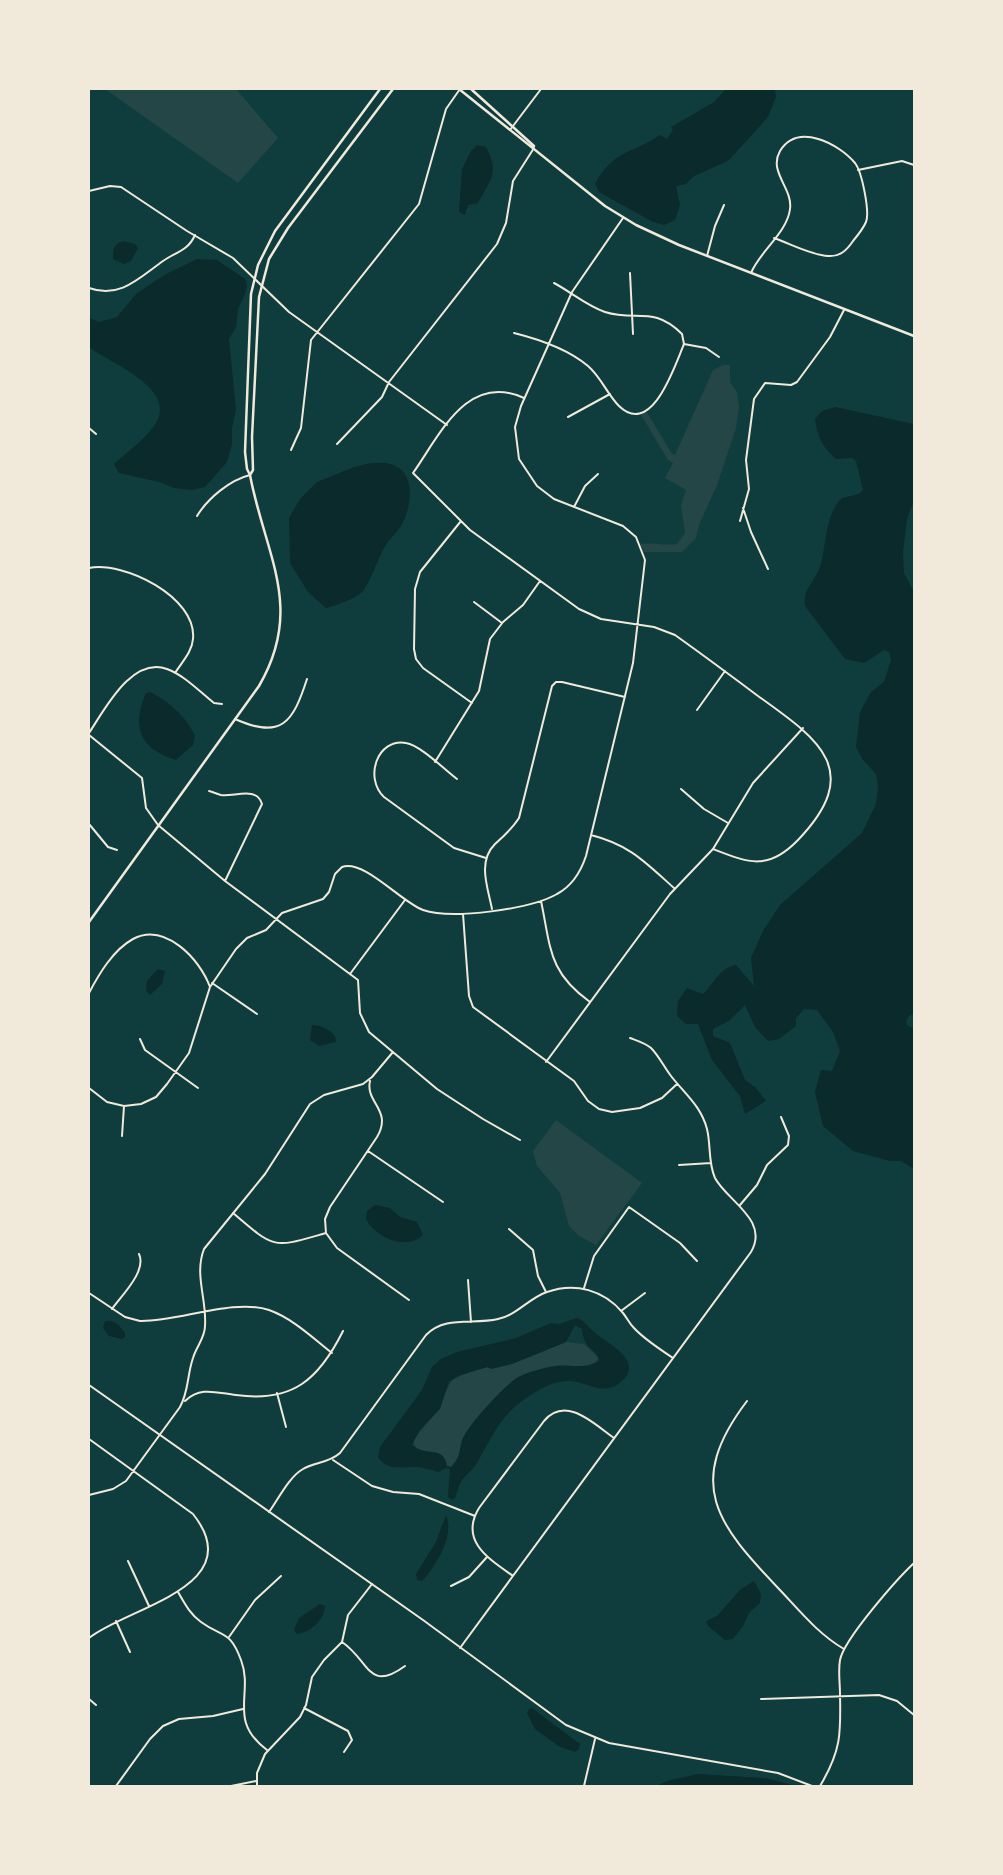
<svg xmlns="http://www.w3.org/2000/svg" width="1003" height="1875" viewBox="0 0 1003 1875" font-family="Lato,sans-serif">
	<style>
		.green { fill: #244646 }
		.water { fill: #0a2a2b; fill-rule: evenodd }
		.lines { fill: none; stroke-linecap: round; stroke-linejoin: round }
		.minor { stroke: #f1e9da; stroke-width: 2 }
		.tertiary { stroke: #f1e9da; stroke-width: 2 }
		.secondary { stroke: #f1e9da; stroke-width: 2.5 }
		.primary { stroke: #f1e9da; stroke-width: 2.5 }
	</style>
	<rect width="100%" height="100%" fill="#0f3d3e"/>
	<path class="green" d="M105,89H236L278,138L238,183Z
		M723,365H730V382L737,392L739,407L736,428L717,485L699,525L696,538L682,552H644L640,544C653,542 664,546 677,544L685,533L681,505L686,490L665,478L673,463L668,460L640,413L646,411L672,454L675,455L713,370Z
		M556,1120L642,1183L596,1245L579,1236L569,1226L560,1193L537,1166L533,1151Z
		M566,1342L584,1344L599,1358L594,1365L511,1383L451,1467L447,1466C444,1447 432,1455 417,1450L413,1441L431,1418L452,1380L471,1371L522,1360Z"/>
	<path class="water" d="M726,89H775L776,97L768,117L728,161L694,176L686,184L676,186L680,205L675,220L664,225L653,222L599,192L595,184C613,150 632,154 660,135L667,139L673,130L671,127L714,102Z
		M477,145L486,147C500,173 490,180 478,203L468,205L465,215L459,212L462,169L471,151Z
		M124,241L135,244L138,248L131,261L124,264L113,259C113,249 113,244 124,241Z
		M197,259L217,260L245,279L247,286L245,294L238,309L236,327L229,339L236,410L232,428V444L227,462L205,487L191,490L174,488L159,482L119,473L114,464C128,451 146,439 156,423C177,387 109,363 89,347V318L99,322L117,317L137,293L166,274Z
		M835,407L914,424V501L907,519L903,552L904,573L914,592V1014L909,1016L906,1022L908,1026L914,1028V1169L901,1161H890L853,1151L823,1126L815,1092L821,1070L832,1071L840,1051L833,1032L817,1010L804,1009L796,1018V1026L779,1039L768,1041L755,1027L745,1005L729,1021L713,1029V1036L730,1043L745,1080L756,1088L766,1101L745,1114L740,1096L712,1060L698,1024H686L677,1016L678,1001L687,988L703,994C715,983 719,968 736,965L754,986L751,958L763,931L780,905L862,833L876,804L878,787L876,774L863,760L856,747L860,712L871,692L884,682L891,660L889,652L884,650L864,663L845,659L805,606C802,589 815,582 820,567C827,544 824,516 842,498L859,494L863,490L856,461L852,458L836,459C823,448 817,436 815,419L822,411Z
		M371,463C377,463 385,462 390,464C417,471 412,507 401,526C396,534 387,541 383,550C376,563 372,578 363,591C359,597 333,607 326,608L308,592L290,563L289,518L300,499L317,482L354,467Z
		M150,692C168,701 187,717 195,736L193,745L176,760C140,749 131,727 146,693Z
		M158,969L165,971L162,984L150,995L146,991L147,981Z
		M312,1025C321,1025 329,1029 335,1036L336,1042L319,1046L310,1040Z
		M375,1205L390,1208L400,1217L417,1222L423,1235C406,1251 376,1238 366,1219L367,1211Z
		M577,1318C585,1321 588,1327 594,1332C609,1345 649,1362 617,1385C602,1395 585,1381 569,1381C555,1381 545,1386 534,1393C499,1414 495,1433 475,1466C471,1471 466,1475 462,1480C459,1485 457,1492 455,1498L452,1500L448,1497L450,1469L446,1468L438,1472C432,1470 425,1468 419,1467C403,1466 388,1472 378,1457L380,1447L422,1390L432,1367L441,1359L457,1352L516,1338L551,1323L559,1324ZM575,1325L582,1329C584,1350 595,1347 599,1360C588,1370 568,1364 555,1366C543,1368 528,1372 518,1377C504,1386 468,1425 462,1440C459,1450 460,1460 451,1467L447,1466C443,1445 426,1457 412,1445L419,1431L440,1409L449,1382L458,1376L487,1367L491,1369L512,1364L566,1342Z
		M105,1321C115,1320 119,1325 125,1333V1337L122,1339L109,1336L103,1328Z
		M446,1515C455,1536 436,1566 422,1581L417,1580L416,1574L436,1542Z
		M754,1581L761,1594L760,1603L749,1613L743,1626L733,1639L725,1640L708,1626L706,1621L717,1616L740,1590Z
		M320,1604L325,1606C324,1621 310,1632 297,1634L294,1630L299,1618Z
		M532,1708L580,1744L579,1749L575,1752L560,1747L535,1729L527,1713L529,1709Z
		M698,1774L766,1778L796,1786H655L671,1780Z"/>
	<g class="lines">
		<path class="minor" d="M510,130L541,89
			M858,170L902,161L914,165
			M89,191L110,186L121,187L187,231L233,258L289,312L447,425
			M707,256L715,226L724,205
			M630,273L633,334
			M751,273C760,251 787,233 790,209C793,188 768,172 780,151C798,122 839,144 855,163C862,172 870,212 866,222C863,229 858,235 853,241C847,250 840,257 828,256C811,255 791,244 774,238
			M554,283C571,292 587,306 605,312C636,322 653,305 682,334L684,344
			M89,288C120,299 139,278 163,261C176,252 188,251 195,235
			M514,333C538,339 569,350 588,366C601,377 607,394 619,406C652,438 675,365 684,344
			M684,344L706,348L719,357
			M524,398C467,372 440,435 413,473L470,530L579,609L601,619L654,627L675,635C703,655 730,675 758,696C818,739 865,770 798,840C768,871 749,863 713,849
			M568,417L610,394
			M89,428L96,434
			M337,444L382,397L389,382L497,244L506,223L513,181L534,148
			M291,450L301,428L311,340L419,204L446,109L460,89
			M574,507L585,486L598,474
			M743,508L751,532L768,569
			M197,516C208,498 230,480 250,475
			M461,521L420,572L415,589L414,649L416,659L423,668L472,703
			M740,521L749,489L746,460L754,399L765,383L791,385L797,382L830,337L844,310
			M89,568C124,561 197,597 193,639C192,652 182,662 175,673
			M474,602L502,623
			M697,710L725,671
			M235,719C282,740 293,722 307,679
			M89,733C105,709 132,656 167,669C184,675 200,692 214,703L222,704
			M89,735L142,778L146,808L158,825L225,881L358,980L360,1013L369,1032L437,1089L483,1119L520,1140
			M435,762L479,691L490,639L503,622L523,605L540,581
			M457,779C445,770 420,745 406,743C377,738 364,778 384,797L454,848L486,858
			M681,789L704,809L728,823
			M209,791C213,792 217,794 221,795C234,797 257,786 262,804L225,881
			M89,824L108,847L117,850
			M591,835C630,845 645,862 674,888
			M541,901C551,948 548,972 590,1002
			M492,909C488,888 477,862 495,844C504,836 512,829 519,818L552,686L556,682H562L625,697
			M463,914L469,996L473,1007L574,1081L588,1101L599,1109L612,1112L640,1108L662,1098L677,1084
			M350,974L405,900
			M212,983L257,1014
			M89,993C99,974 113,950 133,939C165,922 200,959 210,987
			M140,1039L145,1050L198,1088
			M546,1062L670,894L713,849L753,783L803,728
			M372,1077L393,1052
			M370,1081C365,1103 393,1110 377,1137L330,1207L325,1219L326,1233L337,1248L409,1300
			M89,1088L107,1102L124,1106L141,1104L156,1097L167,1084L189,1053L210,987L236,949L247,938L266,930L282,913L323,899L329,892L335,874L342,867C364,859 401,902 423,910C452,920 531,909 557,894C572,886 581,871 586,856L633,663L645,560L636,537L623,526L554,499L537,486L519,459L515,427L521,406L572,292L623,218
			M122,1136L124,1106
			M368,1151L443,1202
			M679,1165L711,1163
			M740,1205L757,1185L767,1165L788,1145L789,1136L781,1117
			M233,1213C276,1250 273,1248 326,1233
			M509,1229L533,1250L538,1276L546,1292
			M468,1280L471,1322
			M584,1288L594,1256L629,1207L680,1243L697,1261
			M89,1293L125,1317L140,1321C178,1322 233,1298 269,1310C292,1318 313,1338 332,1353
			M112,1309C122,1295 147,1271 139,1254
			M621,1311L645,1293
			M277,1393L286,1427
			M185,1401C201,1386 216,1393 236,1395C293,1403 319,1379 343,1331
			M747,1401C684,1484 717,1524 779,1589C799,1610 818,1634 844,1649
			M180,1407C189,1391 187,1375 193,1358C196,1347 205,1338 205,1326C207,1299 194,1275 204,1249L265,1174L310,1104L324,1095L363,1084L372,1077
			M89,1439L193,1514C251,1587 127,1607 89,1638
			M333,1460L372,1486L393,1492L419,1494L475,1516
			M89,1495L113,1489L126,1481L180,1407
			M269,1512C279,1498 289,1477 303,1469C315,1462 329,1463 340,1453L426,1335C445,1315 473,1325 498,1319C517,1315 529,1298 547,1292C575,1282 604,1290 623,1313C627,1318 629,1323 634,1328C645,1340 660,1349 673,1358
			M128,1561L149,1606
			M513,1576C489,1559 459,1541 479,1508L544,1421C566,1395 594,1424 614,1438
			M451,1586L469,1577L487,1557
			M178,1592C185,1604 190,1614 201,1622C223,1638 230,1630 241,1660C254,1694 227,1720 267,1750
			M116,1621L130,1652
			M229,1637L255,1600L281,1576
			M342,1642C370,1661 368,1693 405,1666
			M460,1648L751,1252C770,1220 726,1200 715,1178C708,1163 711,1145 707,1129C701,1106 685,1094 671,1076C664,1067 659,1056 651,1048C645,1043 638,1041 630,1038
			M89,1699L96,1705
			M761,1699L879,1695L897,1701L914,1715
			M304,1708L348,1731L352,1740L344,1752
			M116,1786L150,1739L163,1726L179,1719L213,1716L243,1709
			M231,1786L256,1781
			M257,1786V1773L265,1754L300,1717L306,1705L312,1677L324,1660L342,1642L348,1615L372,1584
			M820,1786C841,1751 841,1734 840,1694C840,1683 838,1671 840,1660C844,1639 897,1579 914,1563"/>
		<path class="tertiary" d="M89,1385L423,1620L566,1725L609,1743L778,1773L812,1786
			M584,1786L595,1739"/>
		<path class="secondary" d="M459,89L605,206L636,225L679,245L914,336
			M471,89L534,146"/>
		<path class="primary" d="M250,475L253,470L252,437L259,297L269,259L288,228L393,89
			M89,922L259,686C305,607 265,555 250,475L247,469L245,452L251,294L258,265L275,231L380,89"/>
	</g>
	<rect width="1003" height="1875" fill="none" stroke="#f1e9da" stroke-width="180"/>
</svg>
